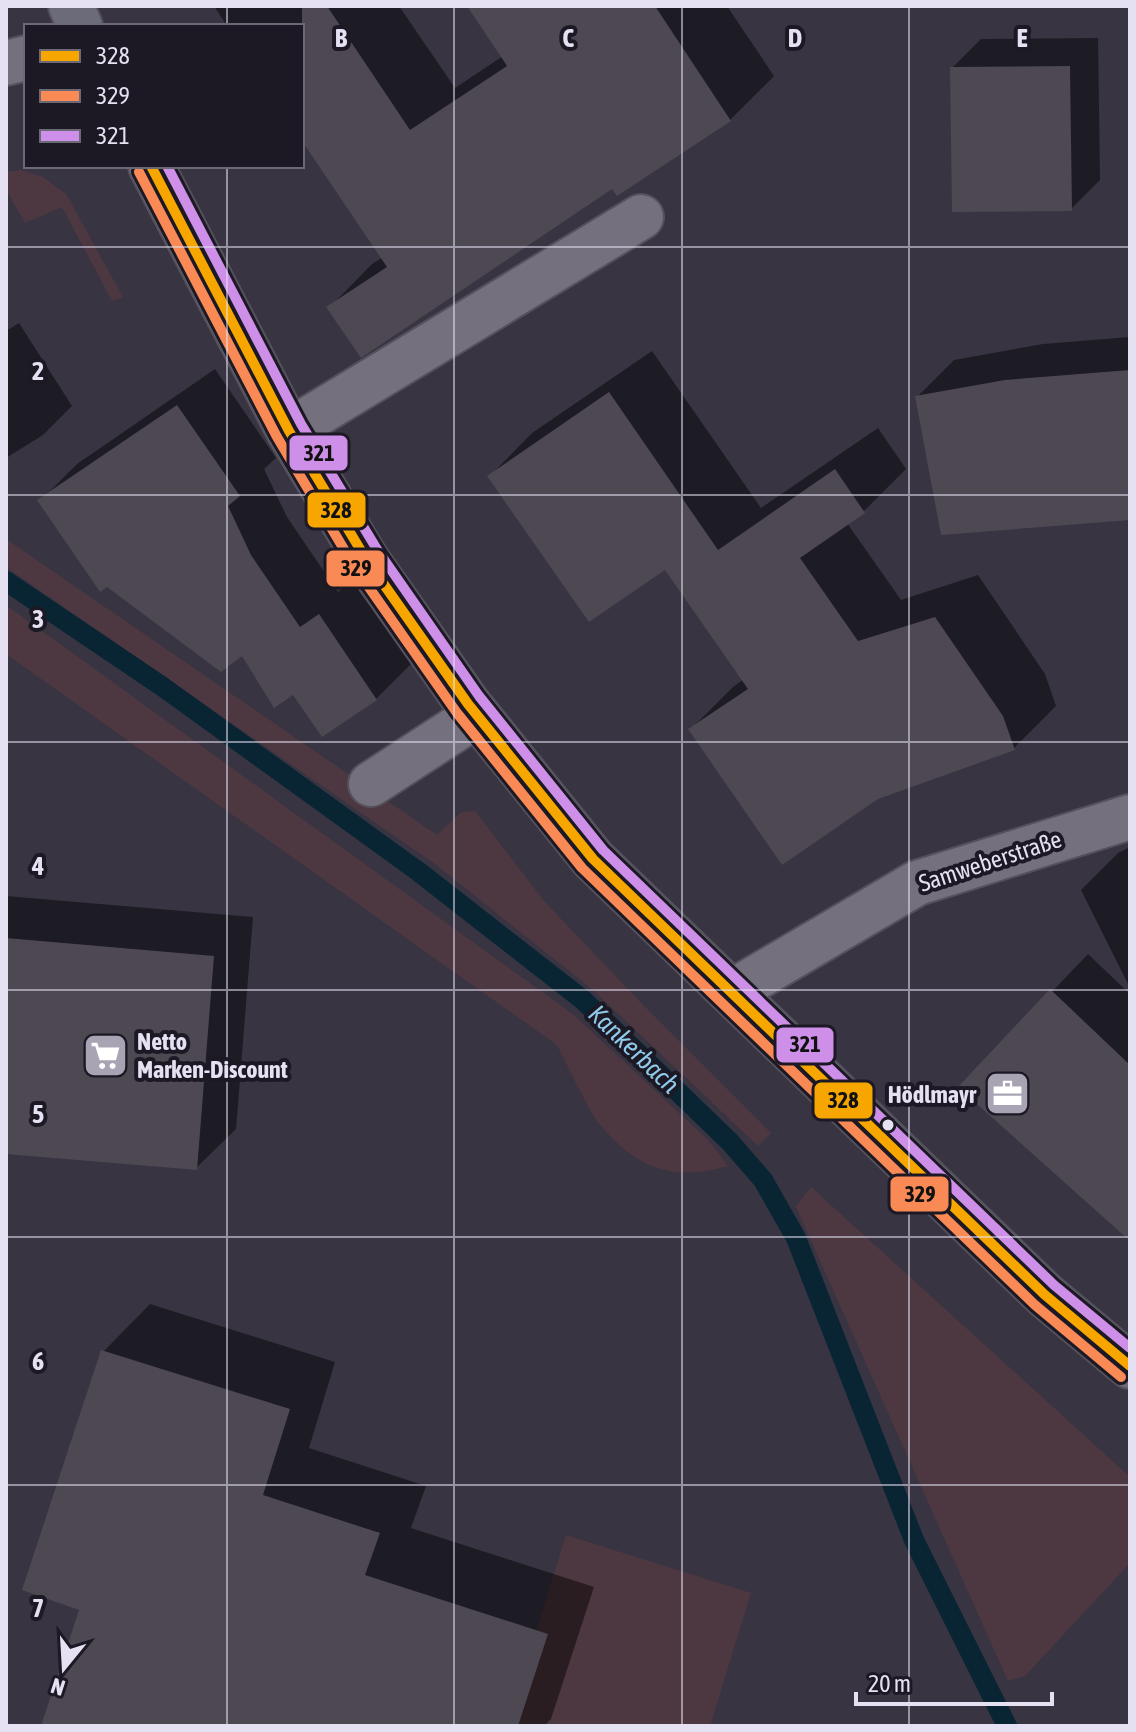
<svg xmlns="http://www.w3.org/2000/svg" width="1136" height="1732" viewBox="0 0 1136 1732" font-family="'Asap Condensed',sans-serif">
	<style>
		.green { fill: #4d3841 }
		.shadow { fill: #0007 }
		.lines { fill: none; stroke-linecap: round; stroke-linejoin: round }
		.stream { stroke: #092534; stroke-width: 20 }
		.building { fill: #4e4853 }
		.minor-casing { stroke: #54515d; stroke-width: 48 }
		.major-casing { stroke: #54515d; stroke-width: 48 }
		.minor { stroke: #74707d; stroke-width: 44 }
		.major { stroke: #6b6b79; stroke-width: 44 }
		.bus-1-casing { stroke: #1c1925; stroke-width: 16 }
		.bus-2-casing { stroke: #1c1925; stroke-width: 16 }
		.bus-3-casing { stroke: #1c1925; stroke-width: 16 }
		.bus-1 { stroke: #f7a600; stroke-width: 10 }
		.bus-2 { stroke: #f98a56; stroke-width: 10 }
		.bus-3 { stroke: #ce8fe9; stroke-width: 10 }
		.grid { fill: none; stroke: #e5e1f2; stroke-width: 2; stroke-opacity: 0.55 }
		.bus-dot { fill: #e5e1f2; stroke: #1c1925; stroke-width: 3 }
		.labels { text-anchor: middle; dominant-baseline: central; stroke-width: 8; stroke-linejoin: round; paint-order: stroke }
		.street-label { font-size: 24px; fill: #e5e1f2; stroke: #1c1925 }
		.poi-label { font-size: 24px; font-weight: bold; fill: #e5e1f2; stroke: #1c1925; text-anchor: start }
		.water-label { font-size: 26px; font-style: italic; fill: #90caeb; stroke: #1c1925 }
		.grid-label { font-size: 26px; text-anchor: middle; font-weight: bold; fill: #e5e1f2; stroke: #1c1925; stroke-width: 8; stroke-linejoin: round; paint-order: stroke }
		.line-badge { stroke: #1c1925; stroke-width: 3 }
		.pale-badge-label { font-size: 22px; text-anchor: middle; font-weight: bold; fill: #111 }
	</style>
	<rect width="100%" height="100%" fill="#383442"/>
	<path class="green" d="M21,170L43,177L66,194L123,297L112,301L62,207L25,223L6,190V172Z
		M6,539L437,835L461,812L475,811L545,902L648,1010L771,1133L758,1146L593,990L435,864L6,567Z
		M6,605L574,1015L709,1141L728,1166C681,1180 644,1172 610,1136C605,1129 598,1124 594,1117C581,1094 569,1069 557,1045L6,654Z
		M811,1187L1130,1477V1563L1025,1676L1008,1681L796,1207Z
		M566,1535L751,1593L710,1726H507Z"/>
	<path class="shadow" d="M214,6H399L455,88L503,56L470,6H727L774,76L730,120L617,194L613,187L329,308L372,264L383,257L302,137V26H227Z
		M1098,38L1100,180L1071,209L952,68L981,39Z
		M19,323L72,406L43,435L6,458V331Z
		M1130,337V518L917,397L954,360L1043,344Z
		M652,351L761,508L878,428L906,469L863,512L847,523L901,600L978,575L1045,674L1056,706L1014,748L691,729L733,687L744,679L665,567L490,476L532,433Z
		M215,369L276,458L264,469L287,517L338,592L357,578L413,662L376,699L294,692L40,501L77,464Z
		M1130,847V988L1081,890L1118,853Z
		M6,896L253,917L236,1129L196,1168L6,1152Z
		M1088,954L1130,994V1238L961,1087Z
		M150,1304L335,1362L309,1448L426,1486L411,1528L594,1587L551,1719L544,1726H43L82,1608L103,1352Z"/>
	<g class="lines">
		<path class="stream" d="M6,581L163,687L419,872L583,1000L730,1142L763,1180L796,1238L914,1540L1007,1726"/>
	</g>
	<path class="building" d="M302,6H327L410,130L507,66L467,6H655L731,121L617,196L612,189L361,358L326,307L387,267L302,141Z
		M1070,66L1072,211L952,212L950,67Z
		M1130,370V520L941,535L915,396L1005,380Z
		M609,392L718,550L835,469L865,513L800,558L858,641L935,617L1003,716L1015,750L878,799L782,865L688,729L748,689L665,570L589,622L487,476Z
		M177,405L240,496L228,506L251,555L300,627L319,614L377,700L322,737L293,695L274,708L242,656L221,672L107,587L100,592L37,500Z
		M6,938L214,956L197,1170L6,1154Z
		M1050,989L1130,1065V1241L958,1087Z
		M101,1350L290,1409L263,1495L380,1533L365,1575L548,1634L518,1726H41L79,1610L22,1590Z"/>
	<g class="lines">
		<defs>
			<path id="minor" d="M6,63L26,58
				M289,431L641,217
				M371,784L477,715
				M732,992L917,883L1130,817"/>
			<path id="major" d="M71,6L80,26
				M151,166L289,431L366,559L468,704L593,859L1045,1295L1130,1366"/>
		</defs>
		<use href="#minor" class="minor-casing"/>
		<use href="#major" class="major-casing"/>
		<use href="#minor" class="minor"/>
		<use href="#major" class="major"/>
		<defs>
			<path id="bus-1" d="M151,166L289,431L366,559L468,704L593,859L1045,1295L1130,1366"/>
			<path id="bus-2" d="M139,172L277,437L354,566L457,713L582,868L1035,1305L1121,1377"/>
			<path id="bus-3" d="M167,166L301,424L378,551L479,696L603,850L1054,1285L1130,1348"/>
		</defs>
		<use href="#bus-1" class="bus-1-casing"/>
		<use href="#bus-2" class="bus-2-casing"/>
		<use href="#bus-3" class="bus-3-casing"/>
		<use href="#bus-1" class="bus-1"/>
		<use href="#bus-2" class="bus-2"/>
		<use href="#bus-3" class="bus-3"/>
	</g>
	<path class="grid" d="M227,6V26M454,6V1726M682,6V1726M909,6V1726M227,166V1726M6,247H1130M6,495H1130M6,742H1130M6,990H1130M6,1237H1130M6,1485H1130"/>
	<defs>
		<symbol id="supermarket-square" viewBox="-11 -11 22 22"><rect x="-9" y="-9" width="18" height="18" rx="4" fill="#a8a4b4" stroke="#1c1925"/><path d="M-6-5.5h2.5l.6 2H6L4.5 2H-2.5L-4.4-4H-6ZM-1.5 3.2a1.3 1.3 0 1 0 .1 0ZM3 3.2a1.3 1.3 0 1 0 .1 0Z" fill="#fff"/></symbol>
		<symbol id="office-square" viewBox="-11 -11 22 22"><rect x="-9" y="-9" width="18" height="18" rx="4" fill="#a8a4b4" stroke="#1c1925"/><path d="M-6-3h4V-5.5h4V-3h4V5H-6ZM-1-4.5V-3h2v-1.5ZM-6 0V1H6V0Z" fill="#fff"/></symbol>
	</defs>
	<g fill-rule="evenodd">
		<use href="#supermarket-square" x="80" y="1030" width="51" height="51"/>
		<use href="#office-square" x="982" y="1068" width="51" height="51"/>
	</g>
	<circle class="bus-dot" cx="888" cy="1125" r="7"/>
	<g class="labels">
		<g class="street-label">
			<text transform="translate(990 861) rotate(-18)">Samweberstraße</text>
		</g>
		<g class="poi-label">
			<text x="137" y="1041">Netto<tspan x="137" dy="28">Marken-Discount</tspan></text>
			<text x="976" y="1094" text-anchor="end">Hödlmayr</text>
		</g>
		<g class="water-label">
			<text transform="translate(634 1049) rotate(44)">Kankerbach</text>
		</g>
	</g>
	<g class="grid-label">
		<text x="341" y="47">B</text>
		<text x="568" y="47">C</text>
		<text x="795" y="47">D</text>
		<text x="1022" y="47">E</text>
		<text x="38" y="380">2</text>
		<text x="38" y="628">3</text>
		<text x="38" y="875">4</text>
		<text x="38" y="1123">5</text>
		<text x="38" y="1370">6</text>
		<text x="38" y="1617">7</text>
	</g>
	<g class="line-badge">
		<rect x="288" y="434" width="61" height="38" rx="8" fill="#ce8fe9"/>
		<rect x="306" y="491" width="61" height="38" rx="8" fill="#f7a600"/>
		<rect x="325" y="549" width="61" height="39" rx="8" fill="#f98a56"/>
		<rect x="775" y="1026" width="60" height="38" rx="8" fill="#ce8fe9"/>
		<rect x="813" y="1081" width="61" height="39" rx="8" fill="#f7a600"/>
		<rect x="889" y="1175" width="61" height="38" rx="8" fill="#f98a56"/>
	</g>
	<g class="pale-badge-label">
		<text x="319" y="461">321</text>
		<text x="336" y="518">328</text>
		<text x="356" y="576">329</text>
		<text x="805" y="1052">321</text>
		<text x="843" y="1108">328</text>
		<text x="920" y="1202">329</text>
	</g>
	<rect width="1136" height="1732" fill="none" stroke="#e5e1f2" stroke-width="16"/>
	<rect x="24" y="24" width="280" height="144" fill="#1c1925" stroke="#6c6977" stroke-width="2"/>
	<rect x="40" y="50" width="40" height="12" fill="#f7a600" stroke="#6c6977" stroke-width="2"/>
	<text x="96" y="64" font-size="24" fill="#e5e1f2">328</text>
	<rect x="40" y="90" width="40" height="12" fill="#f98a56" stroke="#6c6977" stroke-width="2"/>
	<text x="96" y="104" font-size="24" fill="#e5e1f2">329</text>
	<rect x="40" y="130" width="40" height="12" fill="#ce8fe9" stroke="#6c6977" stroke-width="2"/>
	<text x="96" y="144" font-size="24" fill="#e5e1f2">321</text>
	<g transform="translate(64 1668) rotate(198)" stroke="#1c1925" stroke-width="6" paint-order="stroke">
	<path d="M0-6L14 30L0 20L-14 30Z" fill="#e5e1f2"/>
	<text y="-12" font-size="22" font-weight="bold" text-anchor="middle" fill="#e5e1f2">N</text>
	</g>
	<path d="M856 1692v12h196v-12" fill="none" stroke="#e5e1f2" stroke-width="4"/>
	<text x="868" y="1692" font-size="24" fill="#e5e1f2" stroke="#1c1925" stroke-width="6" paint-order="stroke">20 m</text>
</svg>
